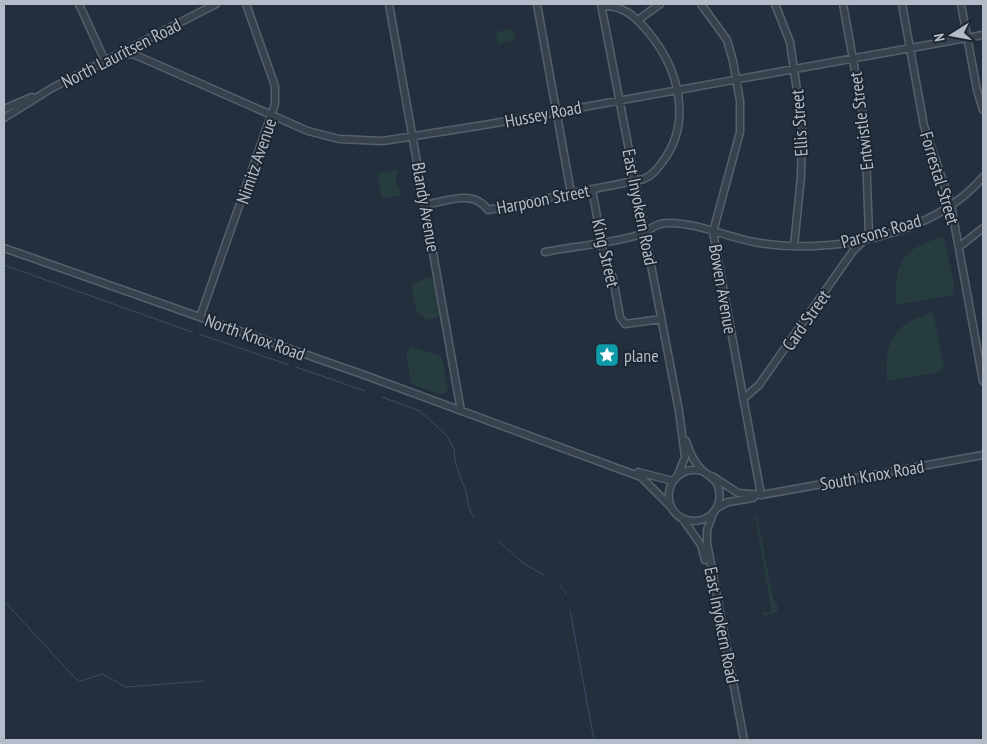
<svg xmlns="http://www.w3.org/2000/svg" width="987" height="744" viewBox="0 0 987 744" font-family="'PT Sans Narrow',sans-serif">
	<style>
		.green { fill: #263c3f }
		.lines { fill: none; stroke-linecap: round; stroke-linejoin: round }
		.stream { stroke: #394c67; stroke-width: 1 }
		.minor-casing { stroke: #565f6c; stroke-width: 9 }
		.minor { stroke: #38414e; stroke-width: 6 }
		.labels { text-anchor: middle; dominant-baseline: central; stroke-width: 4; stroke-linejoin: round; paint-order: stroke }
		.street-label { font-size: 18px; fill: #b4bcc9; stroke: #1d2633 }
		.poi-label { font-size: 18px; fill: #b4bcc9; stroke: #1d2633; text-anchor: start }
	</style>
	<rect width="100%" height="100%" fill="#242f3e"/>
	<path class="green" d="M513,29L515,40L498,44L496,32Z
		M397,170L396,182L402,195L382,198L377,173Z
		M944,237L954,284L953,295L896,305C894,264 902,247 944,237Z
		M430,277L434,280L440,316L427,320L417,312C415,302 412,294 412,284Z
		M933,312L944,367L939,372L887,381C884,341 893,324 933,312Z
		M411,346L442,357L448,390L442,395L411,384L406,351Z
		M757,514L773,598L778,607L777,612L764,616L761,613L770,612L771,608L755,515Z"/>
	<g class="lines">
		<path class="stream" d="M4,265L192,332
			M199,334L289,365
			M296,367L365,391
			M382,397L420,411L447,436L454,449L455,461L466,492L469,508L474,517
			M499,541L523,563L544,575
			M560,585L566,594
			M4,601L76,679L81,681L102,674L126,687L203,681
			M570,610L594,740"/>
		<defs>
			<path id="minor" d="M79,4L105,61
				M389,4L461,411
				M537,4L571,193
				M601,4L679,411L685,457L678,475
				M701,4L727,40L733,61L740,101V132L713,232L761,495
				M775,4L790,42L802,125L801,176L794,246
				M902,4L924,126L951,205L983,381
				M961,4L977,90L983,110
				M638,20L660,4
				M115,56L133,54L308,131L339,139L383,141L490,124L983,35
				M4,109L32,97
				M4,118L52,88L216,4
				M592,189L605,261L613,278L620,317L625,324L661,319
				M425,205C446,201 474,189 488,210L644,179C653,175 658,168 663,161C693,121 678,68 649,33C636,17 624,5 602,6
				M959,247L983,228
				M4,248L367,376L641,477L671,507
				M545,252C575,246 609,244 638,235C651,231 653,223 669,223C698,223 727,237 754,242C828,256 933,236 983,177
				M200,317L275,104V86L246,4
				M743,399L759,385L853,251L869,235L865,126L843,4
				M686,441C689,451 695,464 703,471C710,477 717,479 719,490C721,499 718,509 711,515C706,519 700,521 693,521C657,519 662,462 703,471
				M638,472L673,481
				M712,476L738,493L761,495L983,455
				M717,508L728,502L753,498
				M714,511L707,530V543L744,740
				M682,518L701,545L705,560"/>
		</defs>
		<use href="#minor" class="minor-casing"/>
		<use href="#minor" class="minor"/>
	</g>
	<defs>
		<symbol id="sight-square" viewBox="-11 -11 22 22"><rect x="-9" y="-9" width="18" height="18" rx="4" fill="#0f9aa8" stroke="#1d2633"/><path d="M0-6L1.8-2.2L6-1.7L2.9 1.2L3.7 5.4L0 3.3L-3.7 5.4L-2.9 1.2L-6-1.7L-1.8-2.2Z" fill="#fff"/></symbol>
	</defs>
	<g fill-rule="evenodd">
		<use href="#sight-square" x="593" y="341" width="28" height="28"/>
	</g>
	<g class="labels">
		<g class="street-label">
			<text transform="translate(121 53) rotate(-27)">North Lauritsen Road</text>
			<text transform="translate(543 114) rotate(-11)">Hussey Road</text>
			<text transform="translate(861 121) rotate(-97)">Entwistle Street</text>
			<text transform="translate(799 123) rotate(-94)">Ellis Street</text>
			<text transform="translate(256 161) rotate(-71)">Nimitz Avenue</text>
			<text transform="translate(940 178) rotate(73)">Forrestal Street</text>
			<text transform="translate(543 199) rotate(-11)">Harpoon Street</text>
			<text transform="translate(426 207) rotate(80)">Blandy Avenue</text>
			<text transform="translate(640 207) rotate(79)">East Inyokern Road</text>
			<text transform="translate(881 231) rotate(-16)">Parsons Road</text>
			<text transform="translate(606 253) rotate(77)">King Street</text>
			<text transform="translate(723 289) rotate(80)">Bowen Avenue</text>
			<text transform="translate(806 320) rotate(-55)">Card Street</text>
			<text transform="translate(255 337) rotate(20)">North Knox Road</text>
			<text transform="translate(872 475) rotate(-10)">South Knox Road</text>
			<text transform="translate(722 625) rotate(79)">East Inyokern Road</text>
		</g>
		<g class="poi-label">
			<text x="624" y="355">plane</text>
		</g>
	</g>
	<rect width="987" height="744" fill="none" stroke="#b4bcc9" stroke-width="10"/>
	<g transform="translate(952 35) rotate(259)" stroke="#1d2633" stroke-width="4" paint-order="stroke">
	<path d="M0-4L9 19L0 12L-9 19Z" fill="#b4bcc9"/>
	<text y="-8" font-size="14" font-weight="bold" text-anchor="middle" fill="#b4bcc9">N</text>
	</g>
</svg>
